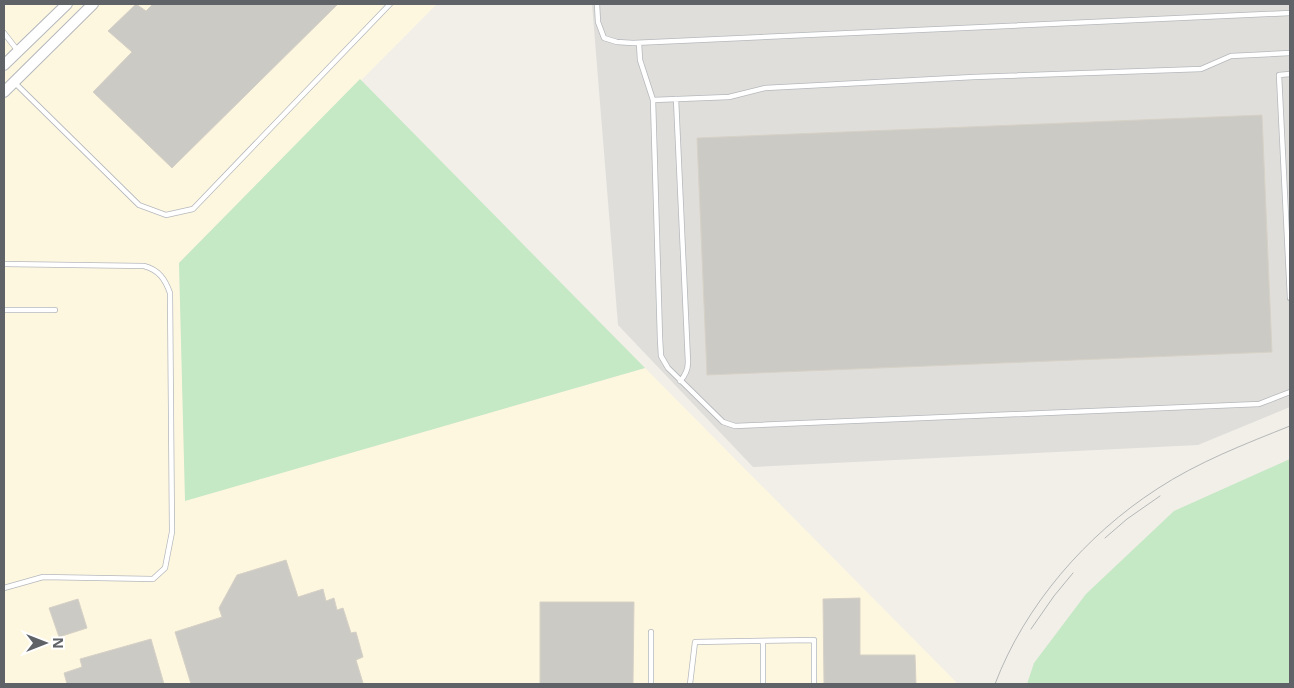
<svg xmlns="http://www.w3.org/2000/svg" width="1294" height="688" viewBox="0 0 1294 688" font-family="'Open Sans',sans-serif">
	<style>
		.commercial { fill: #fef7e0 }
		.industrial { fill: #e0deda }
		.green { fill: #c5e8c5 }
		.building { fill: #cccac5; stroke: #d6d1c6 }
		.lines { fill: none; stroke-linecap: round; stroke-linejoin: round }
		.service-casing { stroke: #b5b8bc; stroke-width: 6 }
		.tertiary-casing { stroke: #b5b8bc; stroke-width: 12 }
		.service { stroke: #fff; stroke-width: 4.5 }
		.tertiary { stroke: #fff; stroke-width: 10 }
		.tram { stroke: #b6b7b8; stroke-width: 1 }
	</style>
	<rect width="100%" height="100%" fill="#f1efe8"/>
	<path class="commercial" d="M4,4H437L179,263L186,500L645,368L958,684H4Z"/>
	<path class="industrial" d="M592,4H1290V407L1198,445L753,467L618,325Z"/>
	<path class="green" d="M360,79L645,368L185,501L179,263Z
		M1290,459V684H1027L1034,663L1086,594L1174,511Z"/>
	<path class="building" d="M136,4L146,11L153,4H338L172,168L93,92L132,52L108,31Z
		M1262,115L1272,352L707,375L697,138Z
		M286,560L298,597L323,589L326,601L334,598L337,610L343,608L351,633L356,632L363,657L356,660L363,683L359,684H191L175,632L222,617L219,608L237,575Z
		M860,598V655H915L916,684H824L823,599Z
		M78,599L87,628L59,637L49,608Z
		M540,602H634L633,684H540Z
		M151,639L164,684H67L64,673L82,667L80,659Z"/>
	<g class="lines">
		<defs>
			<path id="service" d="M597,4L598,22L604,38L617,42L633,43L1290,13
				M4,33L18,51
				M639,43L640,60L653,100L729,97L765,88L974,77L1201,69L1231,56L1290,53
				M1290,74L1279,75L1290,298
				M14,82L139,205L166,215L193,209L390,4
				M676,99L688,362C688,370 686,375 680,381
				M653,100L660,339L661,356L668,368L723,422L735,426L1259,404L1290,392
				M4,264L144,266C159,270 165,279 170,293L172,532L165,568L153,579L43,577L4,588
				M4,310H55
				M651,632V684
				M763,641V684
				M690,684L695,642L814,640V684"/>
			<path id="tertiary" d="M4,65L67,4
				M4,92L93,4"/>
		</defs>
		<use href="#service" class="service-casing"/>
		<use href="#tertiary" class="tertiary-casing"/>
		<use href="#service" class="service"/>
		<use href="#tertiary" class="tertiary"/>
		<path class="tram" d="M1105,538L1127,519L1160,496
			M1031,629L1054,596L1073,573
			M995,684C1025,605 1086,535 1157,489C1198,462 1245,444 1290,426"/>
	</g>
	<rect width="1294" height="688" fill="none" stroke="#5f6368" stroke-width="10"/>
	<g transform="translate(45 643) rotate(90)" stroke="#ffffff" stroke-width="4" paint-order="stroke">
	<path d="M0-4L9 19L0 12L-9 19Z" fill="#5f6368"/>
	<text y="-8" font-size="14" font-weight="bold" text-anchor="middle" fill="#5f6368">N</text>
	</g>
</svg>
